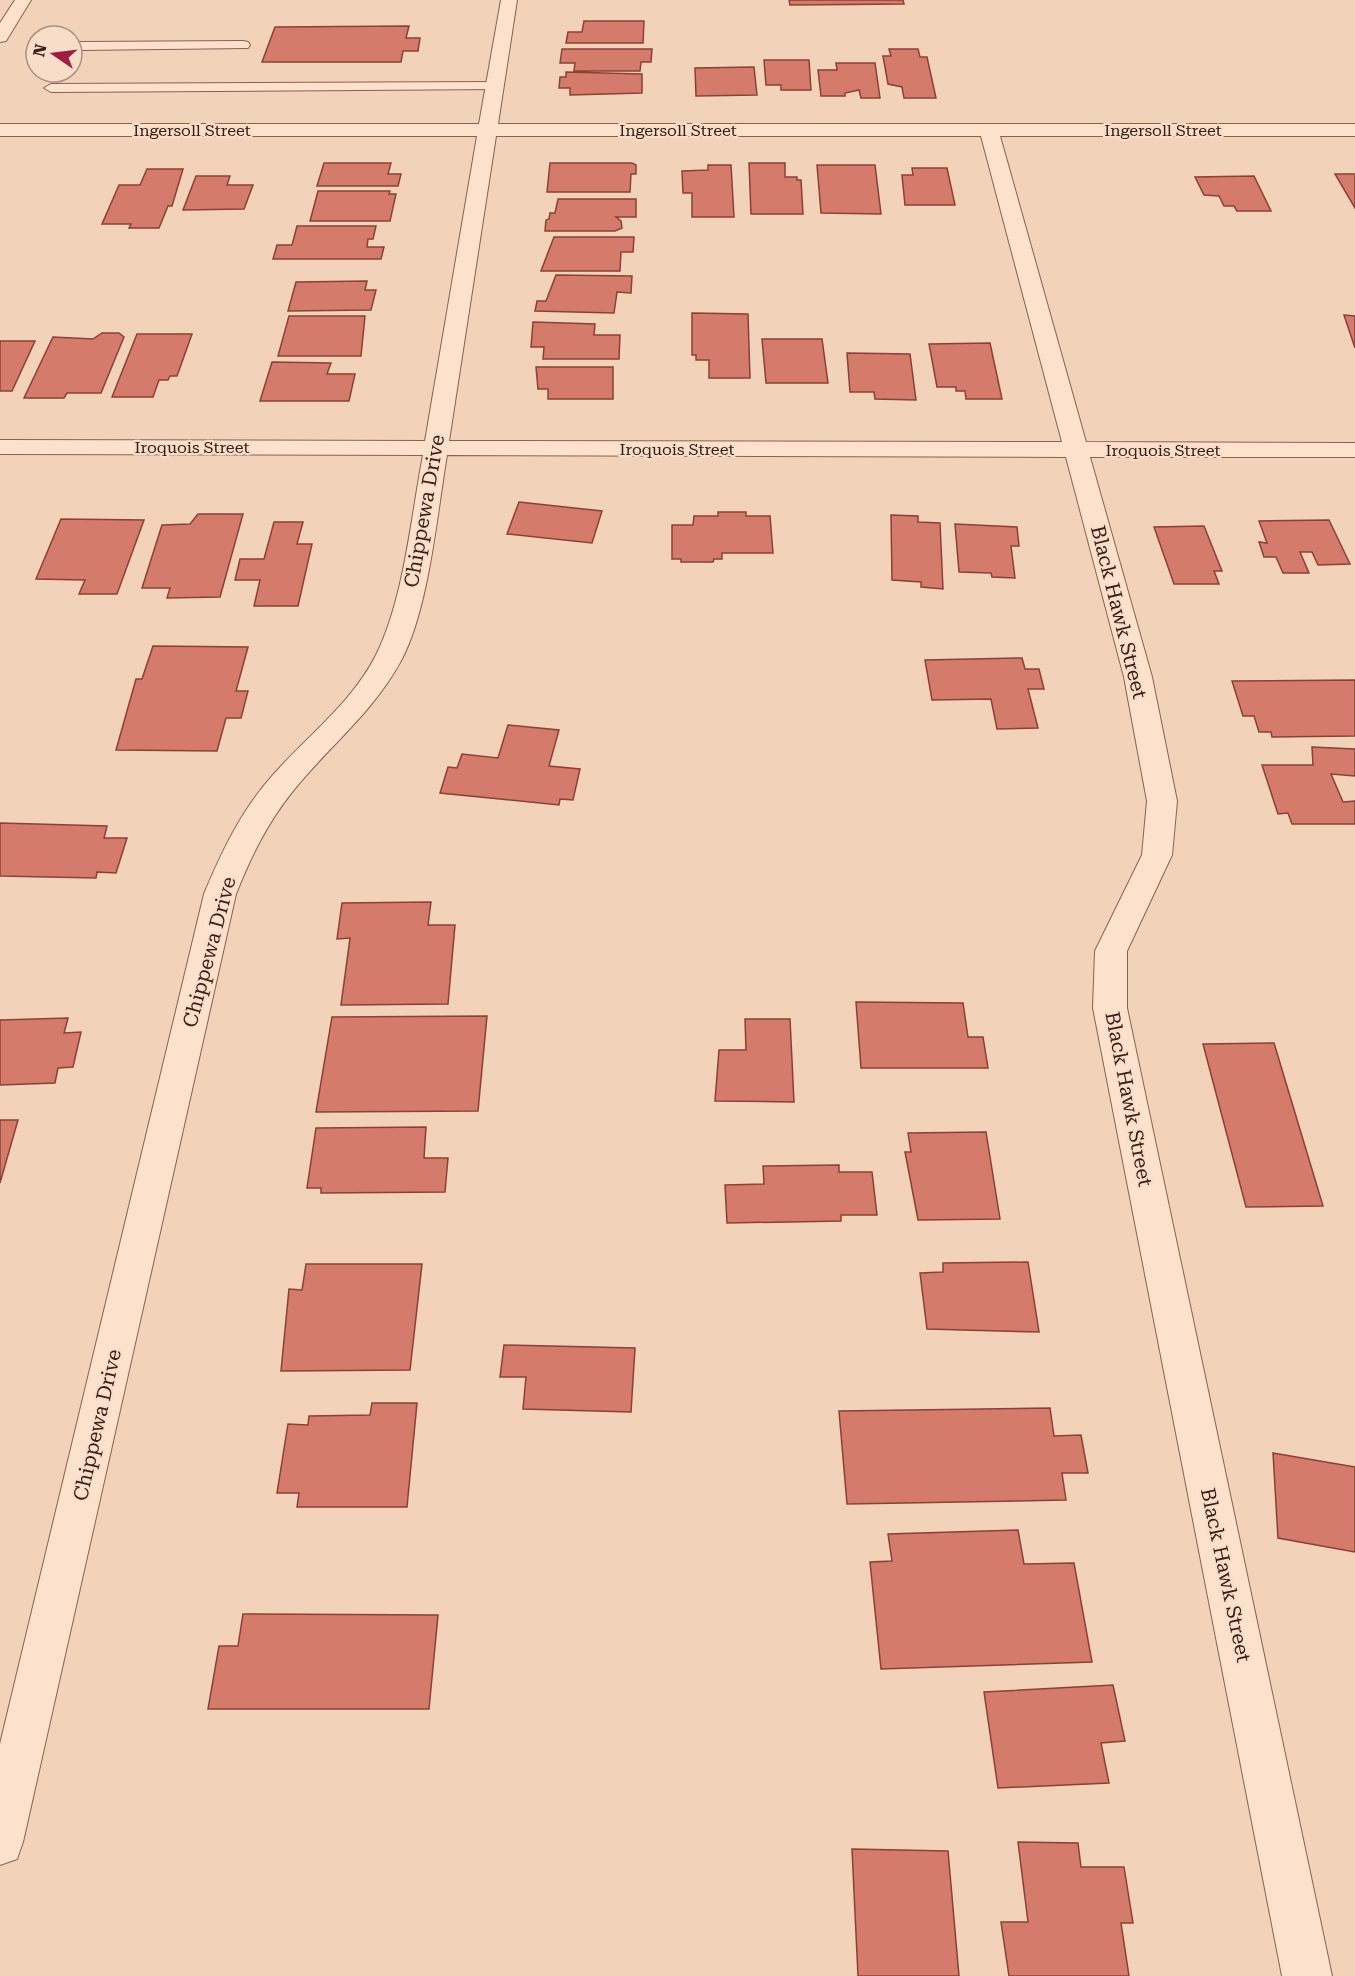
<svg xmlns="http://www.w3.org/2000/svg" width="1355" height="1976" viewBox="0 0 1355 1976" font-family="'Roboto Serif',serif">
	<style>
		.building { fill: #d47b6b; stroke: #8b4136; stroke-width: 1.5 }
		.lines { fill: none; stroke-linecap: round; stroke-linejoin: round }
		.lane-casing { stroke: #896152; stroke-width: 2 }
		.street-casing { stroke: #896152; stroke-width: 2 }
		.lane { fill: #fce1cd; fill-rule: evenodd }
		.street { fill: #fce1cd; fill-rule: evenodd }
		.labels { text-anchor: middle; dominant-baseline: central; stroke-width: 4.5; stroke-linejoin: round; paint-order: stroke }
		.far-street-label { font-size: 16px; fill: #372019; stroke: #f8dec9 }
		.street-label { font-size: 20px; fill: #372019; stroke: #f8dec9 }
	</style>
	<rect width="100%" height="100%" fill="#f2d2b9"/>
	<path class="building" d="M789,0H903L904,4L790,5Z
		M584,21H644L643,43H566L568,32H582Z
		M409,26L406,38H420L418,51H403L401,62H262L275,27Z
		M562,49H652L651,62H641L640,71H574L575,63H560Z
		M889,49H918L920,57H927L936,98H904L902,87L888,84L883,56H891Z
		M764,60H809L811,90H781V85H766Z
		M836,63H875L880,98H861L859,90L845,93V96H821L818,70H837Z
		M754,67L757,95L696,96L695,68Z
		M566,72L642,74V93L570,95V88H559L560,77H566Z
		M324,163H391L388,174H401L398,186H317Z
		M550,163H632L636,165V174H631L630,192H547Z
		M749,163H785V177H797V180H801L803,214H751Z
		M708,165H731L734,217H692V193H683L682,171L708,170Z
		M817,165H875L881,214L821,213Z
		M912,168H947L955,205H905L902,175H913Z
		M147,169H183L172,206H168L159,228H129L131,224H102L119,185H140Z
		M1335,174H1355V208Z
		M196,176H230L227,185H253L244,209L183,210Z
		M1254,176L1271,211H1237L1234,206H1224L1219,196L1204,195L1195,177Z
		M318,191H390L389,194H396L390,221H310Z
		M558,199H636V217H616L621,221L622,228L615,231H545L546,220L549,219L550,213H555Z
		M297,226H376L373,239H368L367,247H384L381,259H273L277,245H292Z
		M554,237H634L633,252H621L620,271H541Z
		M556,275L632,276L631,293L617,292L614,313L535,311L537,301H546Z
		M367,281L365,290H376L371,310L288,311L296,282Z
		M692,313L748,314L750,378H709V360H696V355H692Z
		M1344,315L1355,316V348Z
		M289,316H365L361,356H278Z
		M533,322L595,324L594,335H620L619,359H543L544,347H531Z
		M102,333H119L124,337L101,393H67L64,398H24L53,337L93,339Z
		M137,334H192L177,376H170L168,380H159L153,397H112Z
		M762,339H822L828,383H766Z
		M0,341H35L12,391H0Z
		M990,343L1002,399H966L965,391H956V387H937L929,344Z
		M847,353L910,354L916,400L875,399L874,392H850Z
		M272,362L331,363L327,374H355L349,401H260Z
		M536,367H613V399H548V389H538Z
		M519,502L602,511L592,543L507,534Z
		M718,512H746V516H770L773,553H722V559H714L713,562H681V559H672V525H693L694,516H718Z
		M198,514H243L220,597L167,598L170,588H142L162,525L190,524Z
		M891,515L918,516V522L940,523L943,589L921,587V582L892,580Z
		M61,519L144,520L117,594H79L85,580L36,579Z
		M1329,520L1350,564L1318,565L1312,552H1300L1309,573H1283L1276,557H1264L1259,542L1267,543L1259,521Z
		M274,522H303L297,544H312L298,606H254L260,580H235L240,559H264Z
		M955,524L1017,527L1019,546H1011L1015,578L992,577L991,573L959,572Z
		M1204,526L1222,571H1214L1219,584H1174L1154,527Z
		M153,646L248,647L236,691H248L241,718H226L217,751L116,750L136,679H142Z
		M1022,658L1025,669H1039L1044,689H1028L1038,728L997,729L991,699L932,700L925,660Z
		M1355,680V736L1272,737L1271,732H1259L1254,716H1243L1232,681Z
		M508,725L559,730L549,766L580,769L573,800L560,799L559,805L440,793L448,767L457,768L462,754L498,758Z
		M1312,747L1355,749V776L1331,774L1343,802L1355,801V824H1292L1288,813L1278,814L1262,765H1313Z
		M0,823L107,826L104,838H127L116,873L97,872L96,878L0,876Z
		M431,902L428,925H455L448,1004L341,1005L350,938L337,939L342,903Z
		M856,1002L963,1003L968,1037H983L988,1068H861Z
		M487,1016L478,1111L316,1112L332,1017Z
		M68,1018L64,1033L81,1032L73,1067L58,1068L55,1083L0,1085V1020Z
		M745,1019H790L794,1102L715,1101L719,1050H746Z
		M1274,1043L1323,1206L1246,1207L1203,1044Z
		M0,1120H18L0,1183Z
		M426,1127L424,1158H448L445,1192L321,1193V1188H307L316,1128Z
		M986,1132L1000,1219L918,1220L905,1152H911L908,1133Z
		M839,1165V1172H872L877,1215H841V1221L727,1223L725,1185L764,1184L763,1166Z
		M1028,1262L1039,1332L927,1329L920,1273L943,1272V1263Z
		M306,1264H422L410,1370L281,1371L289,1289L302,1290Z
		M504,1345L635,1348L631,1412L523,1409L526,1377H500Z
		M372,1403H417L407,1507H297L299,1493H277L288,1424L308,1425L309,1416L370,1415Z
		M1050,1408L1054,1436L1081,1435L1088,1473H1062L1066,1500L847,1504L839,1411Z
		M1273,1453L1355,1467V1552L1278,1538Z
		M1018,1530L1024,1564L1074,1563L1092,1662L881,1669L870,1562L892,1561L888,1534Z
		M243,1614L438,1615L429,1709H208L219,1646H238Z
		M1113,1685L1125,1741L1101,1743L1109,1783L998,1788L984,1692Z
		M1018,1842L1078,1843L1081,1867H1124L1133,1923H1121L1129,1976H1009L1001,1922H1028Z
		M852,1849L948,1851L959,1976H858Z"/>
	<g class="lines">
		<defs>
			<path id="lane" d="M243,41L248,42L250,45L248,48L79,50L72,46L79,42Z
				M495,82L500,83L502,86L500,89L51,92L44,88L51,84Z"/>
			<path id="street" d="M15,0H31L6,41L0,42V23Z
				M501,0H517L498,124H1355V136H1000L1086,442L1355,443V457H1090L1152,677L1177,801L1172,855L1127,951V1008L1332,1976H1282L1093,1008L1095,951L1142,855L1147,801L1124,677L1066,457L447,455C437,514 429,607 402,659C373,713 330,745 293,791C267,823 251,857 236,894L23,1842L17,1859L0,1865V1744L204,894C222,851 241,811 272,776C307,736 352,703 376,655C404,599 411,517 423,455L0,454V440L425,441L477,136H0V124H479ZM496,136H981L1062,442L449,441Z"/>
		</defs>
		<use href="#lane" class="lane-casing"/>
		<use href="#street" class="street-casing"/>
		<use href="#lane" class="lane"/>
		<use href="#street" class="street"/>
	</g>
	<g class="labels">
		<g class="far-street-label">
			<text x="192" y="130">Ingersoll Street</text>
			<text x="678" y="130">Ingersoll Street</text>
			<text x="1163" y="130">Ingersoll Street</text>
			<text x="192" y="447">Iroquois Street</text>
			<text x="677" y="449">Iroquois Street</text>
			<text x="1163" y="450">Iroquois Street</text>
		</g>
		<g class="street-label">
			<text transform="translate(424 511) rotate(-80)">Chippewa Drive</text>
			<text transform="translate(1119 612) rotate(76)">Black Hawk Street</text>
			<text transform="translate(209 952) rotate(-75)">Chippewa Drive</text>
			<text transform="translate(1129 1099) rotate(79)">Black Hawk Street</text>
			<text transform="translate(97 1425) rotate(-77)">Chippewa Drive</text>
			<text transform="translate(1226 1575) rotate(78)">Black Hawk Street</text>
		</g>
	</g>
	<g transform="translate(54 54) rotate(284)"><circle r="28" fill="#f8dec9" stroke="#ab9283" stroke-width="1.5"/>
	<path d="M0-4.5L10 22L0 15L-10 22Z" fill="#9e1d40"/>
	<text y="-9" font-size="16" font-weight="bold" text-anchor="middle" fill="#372019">N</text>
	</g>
</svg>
